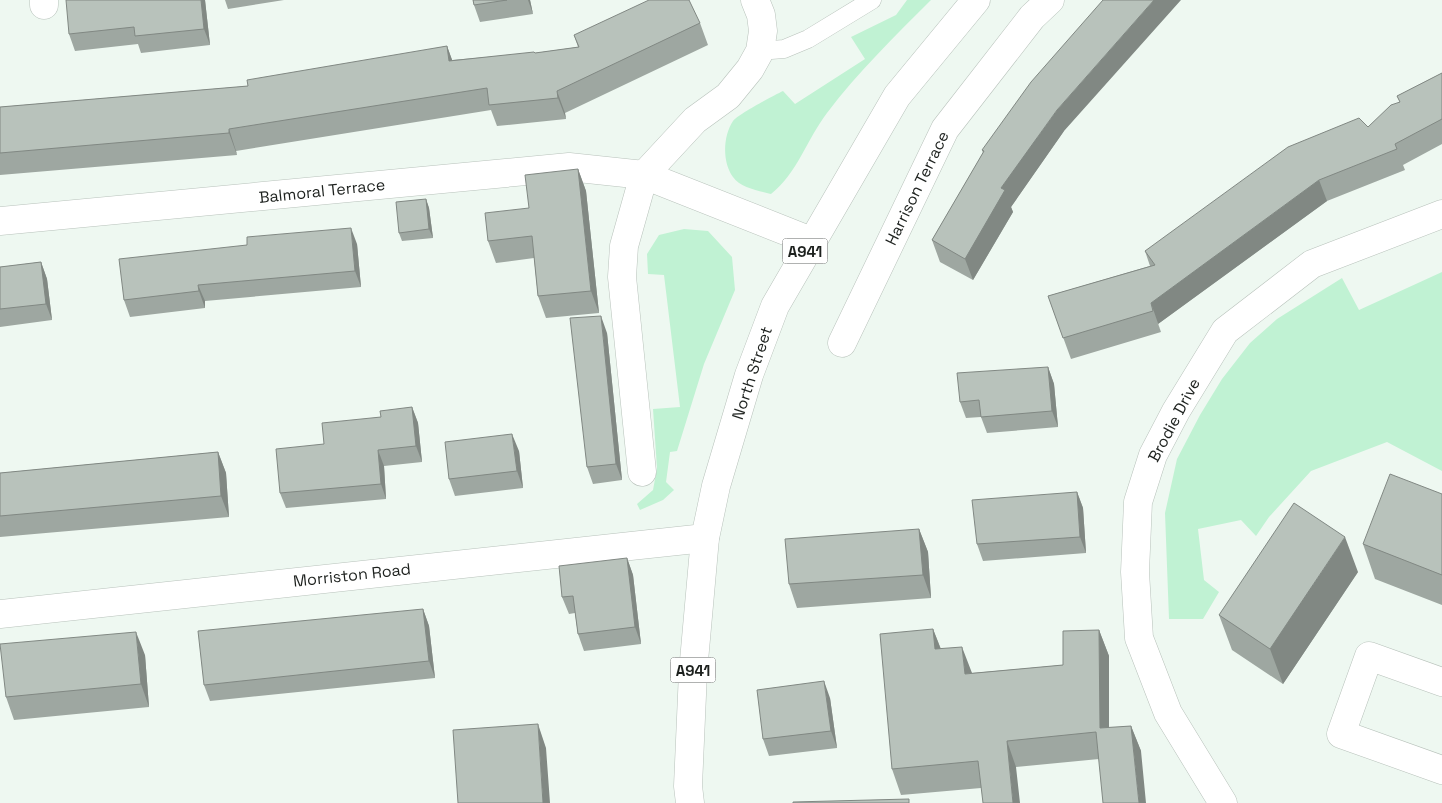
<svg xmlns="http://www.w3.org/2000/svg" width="1442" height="803" viewBox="0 0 1442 803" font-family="'Space Grotesk',sans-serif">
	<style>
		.green { fill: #c0f2d3 }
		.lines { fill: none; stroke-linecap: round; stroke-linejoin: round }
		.service-casing { stroke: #b8c2bb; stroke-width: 19 }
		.minor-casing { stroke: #b8c2bb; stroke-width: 29 }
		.secondary-casing { stroke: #b8c2bb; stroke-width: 29 }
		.primary-casing { stroke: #b8c2bb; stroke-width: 29 }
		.service { stroke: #fff; stroke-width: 18 }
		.minor { stroke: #fff; stroke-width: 28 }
		.secondary { stroke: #fff; stroke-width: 28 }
		.primary { stroke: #fff; stroke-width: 28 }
		.wall { fill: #9ea7a1 }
		.shaded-wall { fill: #818883 }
		.building { fill: #b8c2bb; stroke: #818883 }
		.labels { text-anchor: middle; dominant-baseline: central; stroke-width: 4; stroke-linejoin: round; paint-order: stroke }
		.shield { fill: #fff; stroke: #616462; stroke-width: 1 }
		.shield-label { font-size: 15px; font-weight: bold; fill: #1d211e }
		.street-label { font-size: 16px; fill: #1d211e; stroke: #fff }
	</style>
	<rect width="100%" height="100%" fill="#eef8f1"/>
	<path class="green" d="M907,0H931C895,36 858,72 827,113C807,139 797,174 771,194C760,191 740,188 733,177C722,162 723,136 733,121C738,114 773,96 783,91L795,104L865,59L851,37L896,15Z
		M684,229L708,231L732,257L735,290L704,364L677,451L670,452L666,482L674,490L663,500L640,510L637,504L653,490L657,468L653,409L680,407L664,275L648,274L647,254L659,235Z
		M1442,272V471L1387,442L1311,471L1269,517L1256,536L1241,520L1198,529L1204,580L1219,592L1203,619H1169L1165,513L1177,459L1200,415L1222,379L1250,343L1277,319L1342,278L1359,310Z"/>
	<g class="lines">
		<defs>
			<path id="service" d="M760,51L784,49L808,39L872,0"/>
			<path id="minor" d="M44,0V5
				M0,221L569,167L644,175L811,241
				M842,343L945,129L1032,17L1050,0
				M642,472L622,277L624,246L644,175L695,120L728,96L750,69L760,51L763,31L761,15L755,0
				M1442,682L1369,656L1341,734L1442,770
				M1223,803L1168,713L1139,638L1135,572L1138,502L1153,455L1176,411L1225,331L1312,264L1442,214"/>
			<path id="secondary" d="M0,614L705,538"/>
			<path id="primary" d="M690,803L688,786L693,672L705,538L716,486L749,375L775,306L897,96L976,0"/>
		</defs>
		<use href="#service" class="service-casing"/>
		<use href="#minor" class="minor-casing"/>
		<use href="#secondary" class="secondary-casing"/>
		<use href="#primary" class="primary-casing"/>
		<use href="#service" class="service"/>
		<use href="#minor" class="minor"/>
		<use href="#secondary" class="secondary"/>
		<use href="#primary" class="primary"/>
	</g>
	<path class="wall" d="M205,0L210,45L141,53L138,44L75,51L69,34Z
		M225,0H284L228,9Z
		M473,0H530L533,14L480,22L474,5Z
		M700,23L708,45L565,113L566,119L497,126L491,110L236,151L237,155L0,175V107L248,86L447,46L452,60L535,53L578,47L574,35Z
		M1442,73V144L1403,165L1405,170L1327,201L1158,324L1161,332L1071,359L1048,296L1150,266L1145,251L1368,127L1400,102L1397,96Z
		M1064,131L1011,207L1013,212L973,280L940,262L932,240L983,153L982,150Z
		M578,169L586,191L599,313L546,318L538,296L534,258L496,263L488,241Z
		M426,199L429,208L433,238L402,241L399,233Z
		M357,244L361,287L205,301V308L130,317L124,300L247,245Z
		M41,262L47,279L52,320L0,327V267Z
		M607,333L622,480L593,484L587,467Z
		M1048,367L1054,384L1058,427L987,433L981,417L966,418L960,402Z
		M412,407L418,423L422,462L384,466L386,499L286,508L280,493L324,444L381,417Z
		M519,451L523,488L455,496L449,479Z
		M218,452L226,473L229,517L0,537V473Z
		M1077,492L1083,508L1086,553L983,561L977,544Z
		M1442,494V605L1375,579L1363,544Z
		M919,529L928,552L931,598L797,608L789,584Z
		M627,558L633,575L641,644L584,651L578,634L575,613L569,614L562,597Z
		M1358,572L1283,684L1232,650L1219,615Z
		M423,609L429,626L435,678L210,701L204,685Z
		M933,629L941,649L972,673L1063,665L1099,630L1109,656V728L1131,726L1141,751L1099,759L1016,767L981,788L901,795L892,769Z
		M145,655L149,707L14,720L6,697Z
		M830,698L837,748L769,756L763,739Z"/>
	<path class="shaded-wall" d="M201,0H205L210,45L204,29Z
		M528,0H530L533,14Z
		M1154,0H1181L1064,131L1011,207L1013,212L973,280L965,259L1001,188L1057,110Z
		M447,46L455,68L449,61Z
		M557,91L565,113L566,119L558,98Z
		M229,129L236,151L237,155L229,133Z
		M578,169L586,191L599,313L591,291Z
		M1319,180L1327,201L1158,324L1161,332L1151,303Z
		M426,199L429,208L433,238L429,229Z
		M351,228L357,244L361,287L355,271Z
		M41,262L47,279L52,320L46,304Z
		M198,285L205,301V308L199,291Z
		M601,316L607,333L622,480L616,464Z
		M1048,367L1054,384L1058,427L1052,411Z
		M412,407L418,423L422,462L416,446Z
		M512,434L519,451L523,488L517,471Z
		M378,450L384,466L386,499L381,484Z
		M218,452L226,473L229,517L221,496Z
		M1077,492L1083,508L1086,553L1080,537Z
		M919,529L928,552L931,598L923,575Z
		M1345,537L1358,572L1283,684L1270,649Z
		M627,558L633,575L641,644L635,627Z
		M423,609L429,626L435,678L429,661Z
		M933,629L943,655L935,649Z
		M1099,630L1109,656V754L1100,728Z
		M136,632L145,655L149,707L141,684Z
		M962,647L972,673L965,674Z
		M824,681L830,698L837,748L831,731Z
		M538,724L546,748L550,803H543Z
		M1131,726L1141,751L1146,803H1139Z
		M1007,741L1016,767L1020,803H1013Z"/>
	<path class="building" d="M66,0H201L204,29L135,36L134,27L69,34Z
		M473,0H507L474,5Z
		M649,0H689L700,23L557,91L558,98L489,105L487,88L229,129V133L0,153V107L248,86L247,80L447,46L449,61L534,52L535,53L579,47L574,35Z
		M1103,0H1154L1057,110L1001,188L1005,190L965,259L932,240L984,151L982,150L1031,82Z
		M1442,73V119L1395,144L1397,149L1319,180L1151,303L1153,311L1063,338L1048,296L1155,265L1145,251L1288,147L1359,118L1368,127L1391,105L1400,102L1397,96Z
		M578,169L591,291L538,296L532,236L488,241L485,213L529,208L525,175Z
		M426,199L429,229L399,233L396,202Z
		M351,228L355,271L198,285L199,291L124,300L119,259L247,245V237Z
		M41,262L46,304L0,309V267Z
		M601,316L616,464L587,467L570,318Z
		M1048,367L1052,411L981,417L979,400L960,402L957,373Z
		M412,407L416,446L378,450L381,484L280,493L276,449L324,444L322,423L381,417L380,411Z
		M512,434L517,471L449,479L445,442Z
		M218,452L221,496L0,516V473Z
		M1390,474L1442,494V575L1363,544Z
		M1077,492L1080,537L977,544L972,500Z
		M1294,503L1345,537L1270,649L1219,615Z
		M919,529L923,575L789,584L785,539Z
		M627,558L635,627L578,634L573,596L562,597L559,566Z
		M423,609L429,661L204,685L198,631Z
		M933,629L935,649L962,647L965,674L1063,665V631L1099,630L1100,728L1131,726L1139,803H1103L1096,732L1007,741L1013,803H983L978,761L892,769L880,634Z
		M136,632L141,684L6,697L0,644Z
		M824,681L831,731L763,739L757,690Z
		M538,724L543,803H458L453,730Z
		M909,799V803H793V802Z"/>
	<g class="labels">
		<g class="shield">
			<rect x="782.5" y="238.5" width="45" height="25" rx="4"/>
			<rect x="670.5" y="657.5" width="45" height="25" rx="4"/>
		</g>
		<g class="shield-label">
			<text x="805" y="251">A941</text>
			<text x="693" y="670">A941</text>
		</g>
		<g class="street-label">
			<text transform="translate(917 188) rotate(-64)">Harrison Terrace</text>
			<text transform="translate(322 191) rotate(-6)">Balmoral Terrace</text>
			<text transform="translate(752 373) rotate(-72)">North Street</text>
			<text transform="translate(1174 420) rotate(-62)">Brodie Drive</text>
			<text transform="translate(352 575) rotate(-6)">Morriston Road</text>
		</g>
	</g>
</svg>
